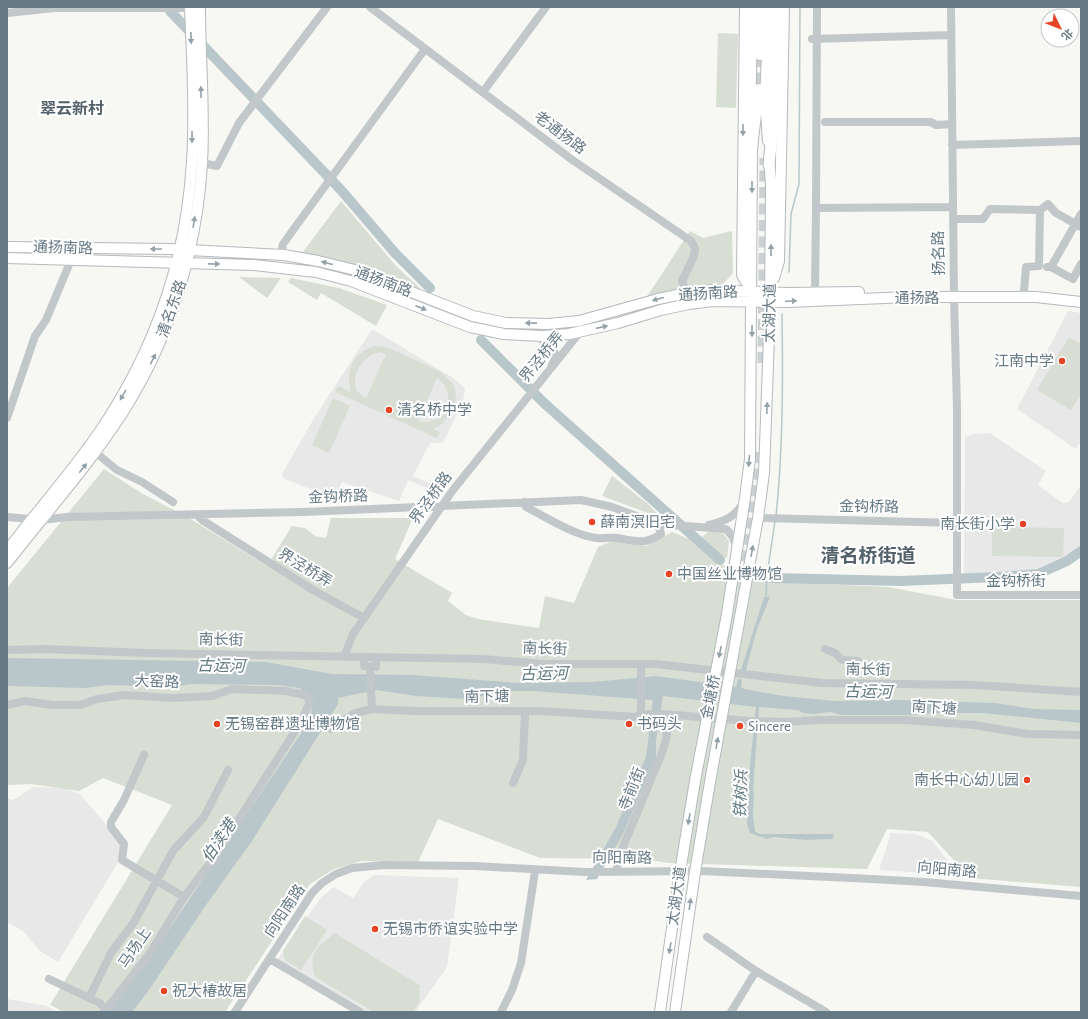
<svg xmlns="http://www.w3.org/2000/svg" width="1088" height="1019" viewBox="0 0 1088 1019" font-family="'Alegreya Sans','Noto Sans SC',sans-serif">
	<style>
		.built { fill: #e7e8e7 }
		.green { fill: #d8ded4; fill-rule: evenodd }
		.water { fill: #b9c7ca }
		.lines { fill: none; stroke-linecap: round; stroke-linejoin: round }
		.stream { stroke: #b9c7ca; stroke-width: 1.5 }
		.river { stroke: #b9c7ca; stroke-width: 10 }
		.highway-tunnel { stroke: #cbd1d2; stroke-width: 11; stroke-dasharray: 11 5.5; stroke-linecap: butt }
		.major-casing { stroke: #b5babd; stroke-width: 12 }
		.highway-casing { stroke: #b5b9bc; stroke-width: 13 }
		.minor { stroke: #c2c7c9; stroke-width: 8 }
		.major { stroke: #fff; stroke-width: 10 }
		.highway { stroke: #fff; stroke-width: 11 }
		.major-bridge-casing { stroke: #b5babd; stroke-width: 12; stroke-linecap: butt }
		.major-bridge { stroke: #fff; stroke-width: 10 }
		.oneway { fill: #93a1aa }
		.poi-dot { fill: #e64424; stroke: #fff; stroke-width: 1.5 }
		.labels { text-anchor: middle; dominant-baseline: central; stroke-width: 4; stroke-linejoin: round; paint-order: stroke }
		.street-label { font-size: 15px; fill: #657985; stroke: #fff }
		.poi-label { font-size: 15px; fill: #657985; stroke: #fff; text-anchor: start }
		.neighbourhood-label { font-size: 16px; font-weight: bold; fill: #53616a; stroke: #fff }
		.water-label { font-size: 16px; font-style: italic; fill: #617b81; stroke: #fff }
		.district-label { font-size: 19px; font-weight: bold; fill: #53616a; stroke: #fff }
	</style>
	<rect width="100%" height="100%" fill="#f7f7f3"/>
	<path class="built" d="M1068,311L1081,313V445L1079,444L1076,449L1017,409Z
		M372,329L453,378L465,388L463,401L443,443H430L413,476L434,485L432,490L408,480L399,501L342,482L335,499L283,478L282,474L313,420Z
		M990,433L1046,471L1038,485L1063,503L1069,502L1079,487L1081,488V545L1069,555L1033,570L964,574L965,437L973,434Z
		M33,787L63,788L80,794L124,846L117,864L58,962L40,951L23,931L7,922V798L13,800Z
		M891,833L916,834L932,841L959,875L879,870Z
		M374,875L459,878L447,967L415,1012H365L277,960L322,896L334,887L353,898L364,882Z
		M7,999L47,1006L57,1012H7Z"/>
	<path class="green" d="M718,33L738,34L736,108L716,107Z
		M341,201L396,266L423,291L358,266L303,252Z
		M690,231L703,238L732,231L733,273L723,284L696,288L646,298Z
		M239,277L281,278L267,298Z
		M291,278L339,288L387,305L376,326L321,293L317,300L288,282Z
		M1069,337L1081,344V394L1071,410L1037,390Z
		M374,346L387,347L441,372L453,384L456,394L455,405L443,423L433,429L440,432L437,438L335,392L338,386L351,392C345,370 352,354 374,346ZM380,352L386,354L366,398C343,387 360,355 380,352ZM437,378C460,393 444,429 418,421Z
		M333,398L350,406L329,453L312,445Z
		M104,469L143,494L189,518L267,566L292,526L305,528L315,536L326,538L331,518H413L395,559L452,593L448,601L466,615L478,619L539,628L545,596L574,603L598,547L615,540L647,546L672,532L689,539L718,564L778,582L888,587L957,600H1081V887L970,878L928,832L887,829L867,869L669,863L642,859L540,858L438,819L418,862L362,861L334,869L310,884L225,1012H64L50,1005L172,805L103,778L79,791L31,784L7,785V588Z
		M612,476L647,503L659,515L648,513L602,496Z
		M992,527L1064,528L1063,557L992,556Z
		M714,531L722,532L729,541L727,558L720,557L702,537L708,532Z
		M305,916L327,930L301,970L285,960L283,951Z
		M335,933L421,986L419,990L420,1001L413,1012H374L315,977C308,952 316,948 335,933Z"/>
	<path class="water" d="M764,597H770L757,629L746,670H741Z
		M7,658L266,662L332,674L411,675L519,683L593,682L656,676L736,687L738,680L740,678L742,681L741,687L744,689L784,696L834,701L896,700L996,703L1034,709L1081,710V723L983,713H932L915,715H842L830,712L814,714L803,713L798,710L759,707L753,791H754L753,817L755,832L760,834H834L833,839L806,840L774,837L767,839L750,833L747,824L750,765L756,707L663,696L656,741V758L623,834L597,879L586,880L616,827L646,757L653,700L532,691H515L464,699L416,696L376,690L338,698V704L252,841L206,905L149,990L132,1012H109L166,934L300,735L311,714L312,702L309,695L299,688L278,685L190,684L174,687L108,685L85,688L7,686Z"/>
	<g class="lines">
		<path class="stream" d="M789,272L791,214L799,184L800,7
			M776,516C783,449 783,381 782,314
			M766,599L767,575L775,521"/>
		<path class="river" d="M170,11L341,190L395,253L430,288
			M481,340L544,403L720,560
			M767,575L773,578L900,581L998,577L1038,574L1067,561L1081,551"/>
		<path class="highway-tunnel" d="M756,100L757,44
			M763,363L765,158
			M737,577L754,475V452"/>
		<defs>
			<path id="major" d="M745,7L742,275L752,291
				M760,55L761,7
				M768,141L765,100L769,7
				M7,247L170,249L284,255L318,261L355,270L473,316L506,323L548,324L579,321L658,299L687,293L713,290L788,293L859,292
				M7,258L254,265L316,272L351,281L470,327L504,334L542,336L569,334L618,323L661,310L689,304L713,301L788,302L909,297H1036L1081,302
				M774,278L779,261L784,7
				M7,551C43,503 85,458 116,406C161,332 187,248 192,161C195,112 192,57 190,7
				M7,563C46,513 89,465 123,412C170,338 197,251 202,163C205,112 200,59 200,7
				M727,614L745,498L750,459L752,148L759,89
				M740,617L758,518L764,473L770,310L771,185L769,157
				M660,1012L680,872L695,781
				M675,1012L695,872L710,782"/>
			<path id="highway" d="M752,7L750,98L752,148
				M769,165L775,102L777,7"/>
		</defs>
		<use href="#major" class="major-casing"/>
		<use href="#highway" class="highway-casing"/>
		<path class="minor" d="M370,7L571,159L691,241L695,248L694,256L682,281L687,293
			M951,7L954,298L957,408V595H1081
			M7,13L55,8H191
			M812,39L951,35
			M483,92L546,7
			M825,122H931L936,125L952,124
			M952,145L1081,141
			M202,163L217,166L239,123L327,7
			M816,208L817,7
			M1040,210L1048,204L1056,213L1081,227
			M953,219H983L990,209L1040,210L1039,266L1026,267L1024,291
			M281,255L283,244L296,226L425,49
			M1047,267H1051L1073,279L1081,264
			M1051,267L1081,214
			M815,293L816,208L953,207
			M535,336C549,343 560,349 552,365
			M7,418L35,336L46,320L71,260
			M95,452L117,470L142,482L173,502
			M524,502L526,507C546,517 574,535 596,538C603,539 611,537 618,538C635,541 646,545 661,534L658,524
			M197,515L202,520L313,590L364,618
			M7,517L41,520L67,517L303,512L581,500L612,507L658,524L726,529L733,537L737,549
			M758,518L957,523
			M709,525C725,521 735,517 743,503
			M825,649L835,653L842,660L858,661
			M7,650L45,649L146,653L483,659L544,664H656L822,683L975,685L1081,692
			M344,657L353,634L453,490L580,332
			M364,658V666L376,667V658
			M641,664V714
			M370,667L372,709
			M7,705L25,701L52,705H80L97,699L125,695L173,698L212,696L232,689L286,691L300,694L306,696L310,701L301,722L214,858L184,897L150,953L104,1012
			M331,729L355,713L372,709L415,711H541L635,717L641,714H663L749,721L787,722L818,720H905L974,725L1028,734L1081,735
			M144,755L124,800L111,822V827L124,844L122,860L184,897
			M513,783L523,760L525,711
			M616,872L620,854L662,753L666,740L669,715
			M707,937L756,971L826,1012
			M270,959L360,1012
			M49,979L100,1003L105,1010
			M89,998L111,953L134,922L173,851L204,817L228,770
			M235,1012L312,893L322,883L336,874L352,868L384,865L475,866L585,872L701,871L872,879L924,882L1081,896
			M501,1012L512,990L521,963L535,871
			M731,1012L756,971"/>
		<use href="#major" class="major"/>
		<use href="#highway" class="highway"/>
		<defs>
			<path id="major-bridge" d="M695,781L727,614
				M710,782L740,617"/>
		</defs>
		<use href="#major-bridge" class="major-bridge-casing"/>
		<use href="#major-bridge" class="major-bridge"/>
	</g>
	<defs><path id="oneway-solid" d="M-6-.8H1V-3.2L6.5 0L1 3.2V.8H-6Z"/></defs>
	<g class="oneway">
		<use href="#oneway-solid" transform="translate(191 38) rotate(89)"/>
		<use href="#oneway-solid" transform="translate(201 92) rotate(-91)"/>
		<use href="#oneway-solid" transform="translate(743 130) rotate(90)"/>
		<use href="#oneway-solid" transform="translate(192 137) rotate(90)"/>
		<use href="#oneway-solid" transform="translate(752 187) rotate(90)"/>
		<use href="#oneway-solid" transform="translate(194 222) rotate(-81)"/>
		<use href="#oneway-solid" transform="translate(156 249) rotate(180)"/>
		<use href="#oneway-solid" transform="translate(771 250) rotate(-90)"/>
		<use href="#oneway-solid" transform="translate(327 263) rotate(-165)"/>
		<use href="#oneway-solid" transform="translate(214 264) rotate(1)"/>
		<use href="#oneway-solid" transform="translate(658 299) rotate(165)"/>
		<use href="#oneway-solid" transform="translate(791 301) rotate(-2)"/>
		<use href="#oneway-solid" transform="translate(421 308) rotate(21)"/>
		<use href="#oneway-solid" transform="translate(531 323) rotate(-179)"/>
		<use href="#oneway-solid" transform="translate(602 327) rotate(-13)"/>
		<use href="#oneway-solid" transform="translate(752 331) rotate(90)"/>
		<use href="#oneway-solid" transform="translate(153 359) rotate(-64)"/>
		<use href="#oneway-solid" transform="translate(123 395) rotate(120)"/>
		<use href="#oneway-solid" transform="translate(767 408) rotate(-88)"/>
		<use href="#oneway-solid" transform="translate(749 461) rotate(95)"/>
		<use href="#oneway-solid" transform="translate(83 468) rotate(-51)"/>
		<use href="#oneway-solid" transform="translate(752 551) rotate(-80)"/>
		<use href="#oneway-solid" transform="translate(720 652) rotate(101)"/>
		<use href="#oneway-solid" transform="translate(717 743) rotate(-80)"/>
		<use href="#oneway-solid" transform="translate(689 819) rotate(100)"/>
		<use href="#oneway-solid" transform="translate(690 904) rotate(-82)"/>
		<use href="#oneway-solid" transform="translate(670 948) rotate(99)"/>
	</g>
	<g class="poi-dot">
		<circle cx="1062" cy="361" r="4"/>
		<circle cx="389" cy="410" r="4"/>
		<circle cx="592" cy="522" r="4"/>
		<circle cx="1023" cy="524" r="4"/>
		<circle cx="669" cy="574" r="4"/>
		<circle cx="217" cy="724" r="4"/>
		<circle cx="629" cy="724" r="4"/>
		<circle cx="740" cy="726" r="4"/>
		<circle cx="1027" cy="780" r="4"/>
		<circle cx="375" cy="929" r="4"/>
		<circle cx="164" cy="991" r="4"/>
	</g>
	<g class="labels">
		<g class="street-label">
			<text transform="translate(560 133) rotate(37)">老通扬路</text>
			<text transform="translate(63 248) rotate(2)">通扬南路</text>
			<text transform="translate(939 253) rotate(-91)">扬名路</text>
			<text transform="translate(383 282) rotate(21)">通扬南路</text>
			<text transform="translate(708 294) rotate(-4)">通扬南路</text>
			<text x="917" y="298">通扬路</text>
			<text transform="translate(172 309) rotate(-71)">清名东路</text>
			<text transform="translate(770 313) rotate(-89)">太湖大道</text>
			<text transform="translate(542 357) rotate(-51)">界泾桥弄</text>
			<text transform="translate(338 497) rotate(-2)">金钩桥路</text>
			<text transform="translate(431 498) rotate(-54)">界泾桥路</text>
			<text transform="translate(869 507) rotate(1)">金钩桥路</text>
			<text transform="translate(305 568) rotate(31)">界泾桥弄</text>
			<text x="1016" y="581">金钩桥街</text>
			<text transform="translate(221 640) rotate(1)">南长街</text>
			<text transform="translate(545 649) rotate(2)">南长街</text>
			<text transform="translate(868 670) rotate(1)">南长街</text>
			<text transform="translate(157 682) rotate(2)">大窑路</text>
			<text transform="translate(487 697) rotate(-1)">南下塘</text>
			<text transform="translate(711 697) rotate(-79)">金塘桥</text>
			<text transform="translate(934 708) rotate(4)">南下塘</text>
			<text transform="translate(632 789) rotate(-68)">寺前街</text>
			<text transform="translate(622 858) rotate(1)">向阳南路</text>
			<text transform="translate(947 870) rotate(5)">向阳南路</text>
			<text transform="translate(677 896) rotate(-82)">太湖大道</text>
			<text transform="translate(285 911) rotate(-56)">向阳南路</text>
			<text transform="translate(135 948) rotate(-56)">马场上</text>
		</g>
		<g class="poi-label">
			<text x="1054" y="361" text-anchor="end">江南中学</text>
			<text x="397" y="410">清名桥中学</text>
			<text x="600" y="522">薛南溟旧宅</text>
			<text x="1015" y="524" text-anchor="end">南长街小学</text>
			<text x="677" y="574">中国丝业博物馆</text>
			<text x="225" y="724">无锡窑群遗址博物馆</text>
			<text x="637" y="724">书码头</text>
			<text x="748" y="726">Sincere</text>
			<text x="1019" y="780" text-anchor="end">南长中心幼儿园</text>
			<text x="383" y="929">无锡市侨谊实验中学</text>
			<text x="172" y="991">祝大椿故居</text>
		</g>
		<g class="neighbourhood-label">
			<text x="72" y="109">翠云新村</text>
		</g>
		<g class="water-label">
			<text transform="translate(221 666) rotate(1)">古运河</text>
			<text transform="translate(544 674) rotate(-1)">古运河</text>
			<text transform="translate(868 692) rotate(1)">古运河</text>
			<text transform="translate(741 794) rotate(-88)">铁树浜</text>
			<text transform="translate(219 841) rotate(-56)">伯渎港</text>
		</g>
		<g class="district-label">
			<text x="868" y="556">清名桥街道</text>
		</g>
	</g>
	<rect width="1088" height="1019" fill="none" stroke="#657985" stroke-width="16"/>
	<g transform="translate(1060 28) rotate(133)"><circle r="19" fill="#ffffff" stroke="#c1c9ce"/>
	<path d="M0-3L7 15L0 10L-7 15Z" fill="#e64424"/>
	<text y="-6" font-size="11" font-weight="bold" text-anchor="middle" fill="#657985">北</text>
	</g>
</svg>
